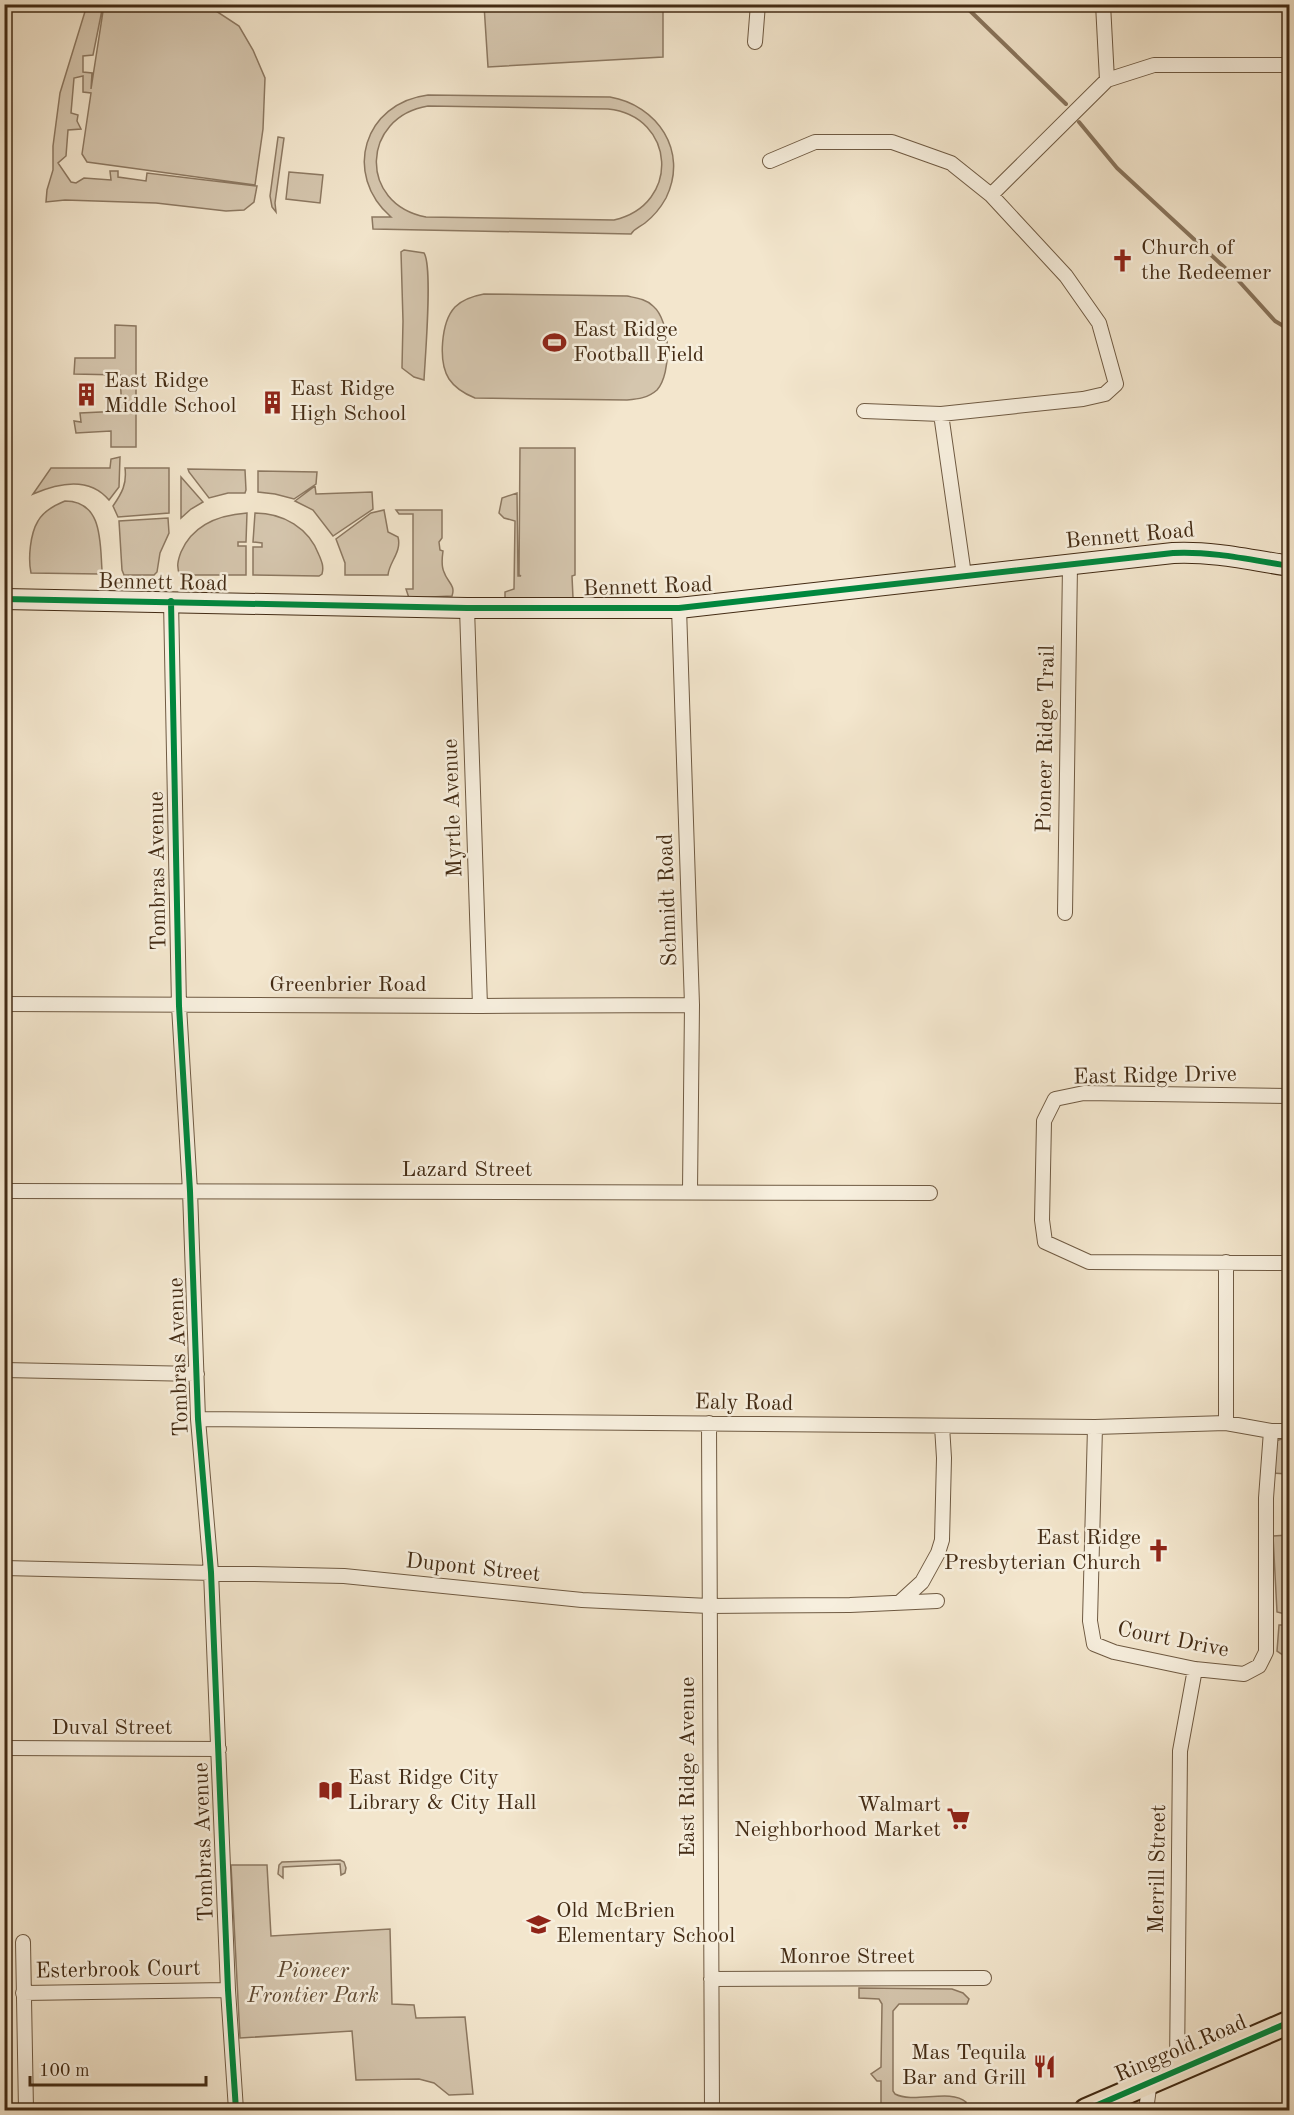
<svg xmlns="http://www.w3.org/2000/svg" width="1294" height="2115" viewBox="0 0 1294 2115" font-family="'Old Standard TT',serif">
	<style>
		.green { fill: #d5c6ae; stroke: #8c7861; stroke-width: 1.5; fill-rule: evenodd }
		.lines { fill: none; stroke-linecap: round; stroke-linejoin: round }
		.stream { stroke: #89755d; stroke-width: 4 }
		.street-casing { stroke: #6f5a42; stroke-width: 16 }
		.secondary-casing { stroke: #432b14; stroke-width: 22 }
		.primary-casing { stroke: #432b14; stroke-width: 26 }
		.street { stroke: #f7efde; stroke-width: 14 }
		.secondary { stroke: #f7efde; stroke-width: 20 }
		.primary { stroke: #f3e6cd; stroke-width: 22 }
		.cycleway-casing { stroke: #f7efde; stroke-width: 10 }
		.cycleway { stroke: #00873e; stroke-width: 6 }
		.labels { text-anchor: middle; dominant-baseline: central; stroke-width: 5; stroke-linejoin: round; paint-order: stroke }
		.poi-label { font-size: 22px; fill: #432b14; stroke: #f7efde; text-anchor: start }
		.street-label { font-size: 22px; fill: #432b14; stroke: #f7efde }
		.park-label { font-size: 22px; font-style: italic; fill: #604a33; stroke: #f7efde }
	</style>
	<rect width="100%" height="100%" fill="#f3e6cd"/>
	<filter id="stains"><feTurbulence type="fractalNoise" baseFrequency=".00333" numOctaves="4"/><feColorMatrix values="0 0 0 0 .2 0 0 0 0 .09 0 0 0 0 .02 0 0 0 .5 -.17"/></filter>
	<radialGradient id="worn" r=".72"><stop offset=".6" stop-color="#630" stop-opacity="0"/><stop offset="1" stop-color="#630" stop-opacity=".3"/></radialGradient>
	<path class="green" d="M87,5H103L93,55L83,56V72L92,73L91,89L104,5H207L239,26L253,50L265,78L263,129L255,185L87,162L82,154L91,93L83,92V76L74,78L71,113L78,115L77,121L81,129L68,130L66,156L58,163L71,182L76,183L84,178L111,180L110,171H118V177L146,181L147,173L257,186L254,202L244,210L226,211L156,203L65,200L46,202L47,190L53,170V146L60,93Z
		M484,5H663V57L488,67Z
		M428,95L610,97C657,105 689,151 666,198C661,207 654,216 645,223C640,227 635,228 631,234L373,229L372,217H391C342,174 364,103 428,95ZM428,106L608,109C676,116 681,205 614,220L426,217C358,204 361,117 428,106Z
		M278,137L284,138L275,203L276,212L272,207L270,196Z
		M289,172L323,175L320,203L286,199Z
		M404,250L424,253C433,266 425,359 424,380L414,377L402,368L403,321L401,252Z
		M484,294L627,296C636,298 646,299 653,306C671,321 672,373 657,390C648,398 638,399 627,400L475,398C465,394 455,388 449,379C438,362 441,322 455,307C463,299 473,296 484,294Z
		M115,325L136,326V447H111V431L76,433L74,421L81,422L80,413L122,411L120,375L74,374L75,358H115Z
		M520,448H575V575L572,576L573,598L562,600L505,599V592L514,589L515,521L504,518L499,513L502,498L517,493L518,576H521L519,575Z
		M120,457L119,487L109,500C89,476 58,483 33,494L51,468H110L111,459Z
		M125,468H169V513L118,517L113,506C122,493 127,484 125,468Z
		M188,469L245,470L246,490L245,493H228L209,498L189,472Z
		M258,471L317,472L316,484L294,499L275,494L258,492Z
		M181,477L203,502L191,509L181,518Z
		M315,486L316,494L372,492L373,509L333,536L313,510L295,501Z
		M65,501C103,501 100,543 102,570L100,574L31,573C28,559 30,534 38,521C43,512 55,505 65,501Z
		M384,510L388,532L398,537C402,552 389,562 388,575H345V563L336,539L371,513Z
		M396,510H442V538L439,542L440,550L443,551C442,558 441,566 444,572C447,582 456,585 452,596L409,598L406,589H413V514H399Z
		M247,513L246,542H238V546H246V575H180C176,567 178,560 181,552C193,524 219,515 247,513Z
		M255,513C283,513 309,528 319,555C322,562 324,567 322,574L319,576L253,575V547H262V543L253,542Z
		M168,518L169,533L160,553L157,572L154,575H124L122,570L119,521Z
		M1282,1439L1289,1440L1288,1474L1272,1473L1275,1441Z
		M1289,1535H1290L1289,1615L1277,1612L1273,1536Z
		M1279,1625H1289V1659L1277,1651Z
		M340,1860L344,1862L346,1868L345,1873L341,1875L340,1864L283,1867V1878L278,1874L279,1865L282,1862Z
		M231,1865H267L271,1936L390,1929L392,2004L414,2005L416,2018L465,2017L473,2094L449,2095L434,2083L419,2079L356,2080L352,2031L240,2038Z
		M859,1988L952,1989L963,1993L969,1999L967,2004H899L893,2011V2091L895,2094C914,2104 950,2088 966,2102V2110H881V2081H877L871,2074L881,2067L882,2004L879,1999L859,1998Z"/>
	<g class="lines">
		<path class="stream" d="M963,4L1066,104
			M1079,122L1117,168L1237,279L1275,321L1290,330"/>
		<defs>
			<path id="street" d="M1103,4L1107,80
				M755,42L758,4
				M770,161L815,142H892L951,163L991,195L1066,276L1099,323L1116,384L1105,394L1083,399L941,414L864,411
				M991,195L1107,80L1154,65H1290
				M941,414L964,575
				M171,601L179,1006L190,1191L198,1419L211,1572L228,1990L236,2110
				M467,608L480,1006
				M679,608L692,1005L690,1191
				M1065,913L1070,565
				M4,1004L480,1006L692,1005
				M1290,1096L1084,1093L1055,1099L1044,1121L1042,1220L1045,1242L1089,1262L1290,1263
				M4,1191L930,1193
				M1226,1262V1423
				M4,1370L197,1374
				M198,1419L1095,1427L1226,1423L1271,1431H1290
				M709,1423L712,2110
				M1095,1427L1090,1621L1094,1644L1114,1652L1195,1669L1244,1674L1259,1666L1266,1652V1498L1271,1431
				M4,1568L344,1576L582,1600L709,1606L850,1605L937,1601
				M899,1603L922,1582L938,1553L942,1540L944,1458L942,1426
				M4,1748L219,1749
				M23,1942L26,2110
				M711,1979L984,1978
				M23,1993L228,1990
				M1177,2070L1180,1751L1195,1669
				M1146,2110L1150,2081"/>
			<path id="secondary" d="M4,599L467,608H679L1173,553C1212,551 1251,560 1290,566"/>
			<path id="primary" d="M1086,2110L1290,2022"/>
		</defs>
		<use href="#street" class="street-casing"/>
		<use href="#secondary" class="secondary-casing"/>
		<use href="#primary" class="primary-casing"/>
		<use href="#street" class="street"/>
		<use href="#secondary" class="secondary"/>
		<use href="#primary" class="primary"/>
		<defs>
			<path id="cycleway" d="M4,599L467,608H679L1173,553C1212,551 1251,560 1290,566
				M171,601L179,1006L190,1191L198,1419L211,1572L228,1990L236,2110
				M1086,2110L1290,2022"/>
		</defs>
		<use href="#cycleway" class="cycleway-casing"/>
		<use href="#cycleway" class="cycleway"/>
	</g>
	<defs>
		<symbol id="church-bare" viewBox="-9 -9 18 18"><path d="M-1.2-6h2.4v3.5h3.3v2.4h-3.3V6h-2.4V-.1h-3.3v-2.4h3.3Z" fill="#8f2418" stroke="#f7efde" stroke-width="2.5" paint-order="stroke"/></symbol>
		<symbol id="stadium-bare" viewBox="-9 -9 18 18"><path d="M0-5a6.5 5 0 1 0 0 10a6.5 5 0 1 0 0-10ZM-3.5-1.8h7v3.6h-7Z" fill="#8f2418" stroke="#f7efde" stroke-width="2.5" paint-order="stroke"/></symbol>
		<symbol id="building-bare" viewBox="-9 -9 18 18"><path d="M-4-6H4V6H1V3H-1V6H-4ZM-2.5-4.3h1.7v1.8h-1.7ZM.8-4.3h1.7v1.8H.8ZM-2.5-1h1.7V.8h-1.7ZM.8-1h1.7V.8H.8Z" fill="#8f2418" stroke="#f7efde" stroke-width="2.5" paint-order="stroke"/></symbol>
		<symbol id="library-bare" viewBox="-9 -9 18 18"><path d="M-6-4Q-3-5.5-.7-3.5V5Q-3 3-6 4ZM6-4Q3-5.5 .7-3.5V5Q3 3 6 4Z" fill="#8f2418" stroke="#f7efde" stroke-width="2.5" paint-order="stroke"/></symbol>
		<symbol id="supermarket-bare" viewBox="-9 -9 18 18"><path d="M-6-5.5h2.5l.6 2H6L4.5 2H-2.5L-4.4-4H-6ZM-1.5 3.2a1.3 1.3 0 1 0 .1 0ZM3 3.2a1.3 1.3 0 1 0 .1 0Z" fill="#8f2418" stroke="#f7efde" stroke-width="2.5" paint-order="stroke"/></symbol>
		<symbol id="school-bare" viewBox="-9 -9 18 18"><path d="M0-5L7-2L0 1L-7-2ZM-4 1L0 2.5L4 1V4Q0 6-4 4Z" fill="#8f2418" stroke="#f7efde" stroke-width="2.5" paint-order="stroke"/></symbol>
		<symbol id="restaurant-bare" viewBox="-9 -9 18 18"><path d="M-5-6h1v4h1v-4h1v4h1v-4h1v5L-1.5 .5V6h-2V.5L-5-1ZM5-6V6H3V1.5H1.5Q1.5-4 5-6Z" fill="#8f2418" stroke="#f7efde" stroke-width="2.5" paint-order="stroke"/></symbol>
	</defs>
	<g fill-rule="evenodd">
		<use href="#church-bare" x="1106" y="244" width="33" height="33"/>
		<use href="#stadium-bare" x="538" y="326" width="33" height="33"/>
		<use href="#building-bare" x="70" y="378" width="33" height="33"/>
		<use href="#building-bare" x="256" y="386" width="33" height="33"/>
		<use href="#church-bare" x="1142" y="1534" width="33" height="33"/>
		<use href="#library-bare" x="314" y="1774" width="33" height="33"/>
		<use href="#supermarket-bare" x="942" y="1802" width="33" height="33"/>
		<use href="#school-bare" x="522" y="1908" width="33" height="33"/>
		<use href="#restaurant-bare" x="1028" y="2050" width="33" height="33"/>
	</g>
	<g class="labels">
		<g class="poi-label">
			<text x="1141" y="248">Church of<tspan x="1141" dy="25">the Redeemer</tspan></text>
			<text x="573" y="330">East Ridge<tspan x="573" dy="25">Football Field</tspan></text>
			<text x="104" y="381">East Ridge<tspan x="104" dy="25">Middle School</tspan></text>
			<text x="290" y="389">East Ridge<tspan x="290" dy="25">High School</tspan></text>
			<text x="1141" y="1538" text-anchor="end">East Ridge<tspan x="1141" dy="25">Presbyterian Church</tspan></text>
			<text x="348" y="1778">East Ridge City<tspan x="348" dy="25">Library &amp; City Hall</tspan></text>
			<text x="941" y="1805" text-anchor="end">Walmart<tspan x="941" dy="25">Neighborhood Market</tspan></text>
			<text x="556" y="1911">Old McBrien<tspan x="556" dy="25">Elementary School</tspan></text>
			<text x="1026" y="2053" text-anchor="end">Mas Tequila<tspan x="1026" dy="25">Bar and Grill</tspan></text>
		</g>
		<g class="street-label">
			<text transform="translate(1130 536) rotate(-5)">Bennett Road</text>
			<text transform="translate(163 583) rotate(1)">Bennett Road</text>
			<text transform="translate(648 587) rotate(-2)">Bennett Road</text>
			<text transform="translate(1046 739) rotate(-89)">Pioneer Ridge Trail</text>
			<text transform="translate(453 808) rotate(-92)">Myrtle Avenue</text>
			<text transform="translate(158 871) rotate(-91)">Tombras Avenue</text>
			<text transform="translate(668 900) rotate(-92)">Schmidt Road</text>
			<text x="348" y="985">Greenbrier Road</text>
			<text transform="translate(1155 1076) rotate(-1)">East Ridge Drive</text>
			<text x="467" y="1170">Lazard Street</text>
			<text transform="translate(179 1357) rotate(-92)">Tombras Avenue</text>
			<text transform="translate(744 1403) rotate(1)">Ealy Road</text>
			<text transform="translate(473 1568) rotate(6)">Dupont Street</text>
			<text transform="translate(1173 1640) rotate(11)">Court Drive</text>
			<text x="112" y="1728">Duval Street</text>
			<text transform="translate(688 1767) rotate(-90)">East Ridge Avenue</text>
			<text transform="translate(204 1842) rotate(-92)">Tombras Avenue</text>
			<text transform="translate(1158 1869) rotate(-89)">Merrill Street</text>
			<text x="847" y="1957">Monroe Street</text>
			<text transform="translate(118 1970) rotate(-1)">Esterbrook Court</text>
			<text transform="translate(1181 2049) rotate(-23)">Ringgold Road</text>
		</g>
		<g class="park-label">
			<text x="313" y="1971">Pioneer<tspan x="313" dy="25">Frontier Park</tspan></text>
		</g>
	</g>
	<rect width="1294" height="2115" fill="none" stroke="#f3e6cd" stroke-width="24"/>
	<rect x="6" y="6" width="1282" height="2103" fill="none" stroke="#432b14" stroke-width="3"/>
	<rect x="12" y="12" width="1270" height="2091" fill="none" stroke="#432b14" stroke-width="1.5"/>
	<path d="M30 2076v9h176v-9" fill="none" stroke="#432b14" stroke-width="3"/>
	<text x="39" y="2076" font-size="18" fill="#432b14" stroke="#f7efde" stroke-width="4.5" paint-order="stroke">100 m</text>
	<rect width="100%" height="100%" filter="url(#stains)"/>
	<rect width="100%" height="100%" fill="url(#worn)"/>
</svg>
